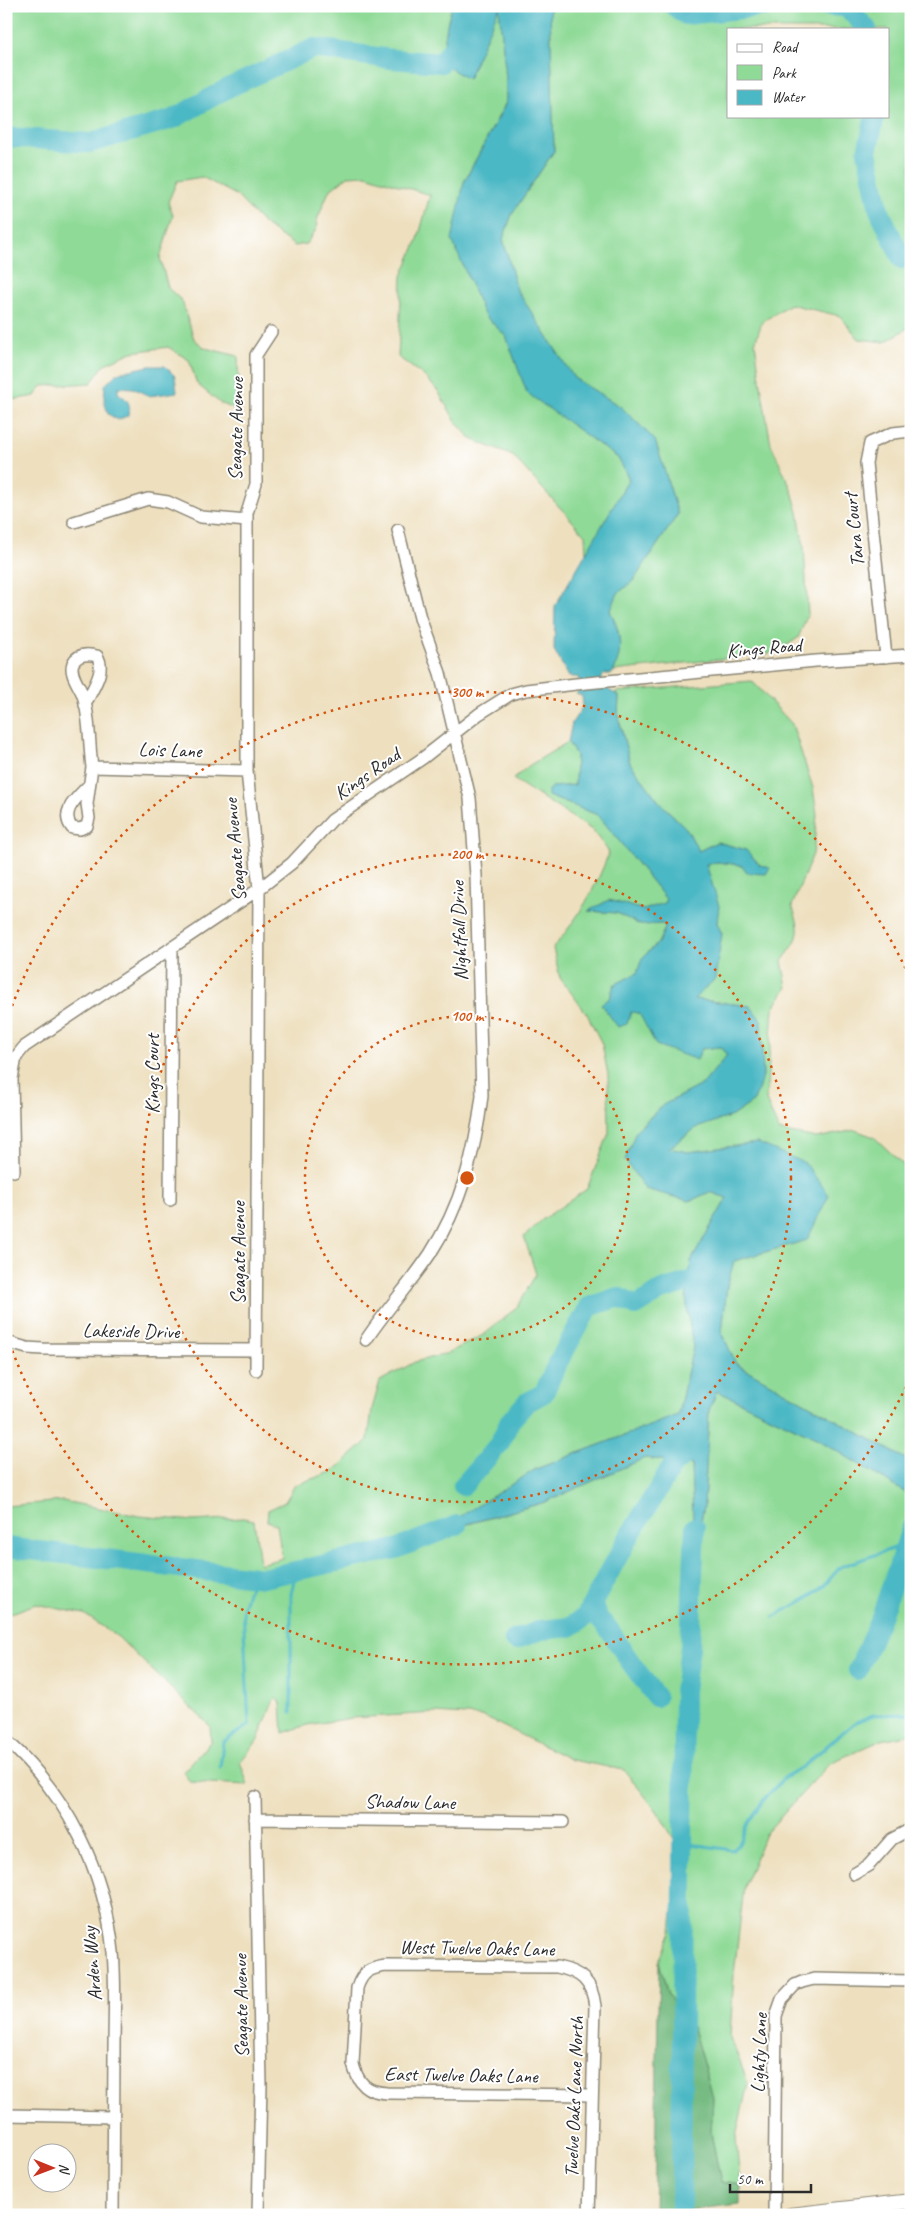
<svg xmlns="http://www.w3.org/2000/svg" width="917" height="2221" viewBox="0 0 917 2221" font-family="Caveat,sans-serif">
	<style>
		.green { fill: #8fda97; stroke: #5d8261; fill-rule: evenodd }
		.forest { fill: #73ba80; stroke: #4f7256 }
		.water { fill: #4bb8c5; stroke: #3b7278 }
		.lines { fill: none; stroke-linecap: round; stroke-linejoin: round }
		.stream { stroke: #4bb8c5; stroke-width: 3 }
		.river { stroke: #4bb8c5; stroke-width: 20 }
		.minor-casing { stroke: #8c8675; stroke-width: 14 }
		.tertiary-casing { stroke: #8c8675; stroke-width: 16 }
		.minor { stroke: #fff; stroke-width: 11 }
		.tertiary { stroke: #fff; stroke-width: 14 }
		.ring { fill: none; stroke: #d5540f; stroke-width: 2.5; stroke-dasharray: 2.5 5 }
		.labels { text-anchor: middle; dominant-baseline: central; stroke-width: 4; stroke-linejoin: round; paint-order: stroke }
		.street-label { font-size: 20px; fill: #2b2b2b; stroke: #fff }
		.centre { fill: #d5540f; stroke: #fff; stroke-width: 2.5 }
		.ring-label { font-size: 15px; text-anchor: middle; font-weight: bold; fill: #d5540f; stroke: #fff; stroke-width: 4; stroke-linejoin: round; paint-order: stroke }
	</style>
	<rect width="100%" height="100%" fill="#fff"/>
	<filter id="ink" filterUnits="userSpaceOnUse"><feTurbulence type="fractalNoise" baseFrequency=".02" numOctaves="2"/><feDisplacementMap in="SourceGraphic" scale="10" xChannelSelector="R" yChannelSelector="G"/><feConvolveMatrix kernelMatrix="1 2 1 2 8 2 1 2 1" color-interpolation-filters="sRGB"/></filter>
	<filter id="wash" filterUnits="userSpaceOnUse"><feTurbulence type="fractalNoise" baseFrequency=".0096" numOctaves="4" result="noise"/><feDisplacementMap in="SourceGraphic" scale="20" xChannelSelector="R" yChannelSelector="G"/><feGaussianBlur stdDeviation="1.12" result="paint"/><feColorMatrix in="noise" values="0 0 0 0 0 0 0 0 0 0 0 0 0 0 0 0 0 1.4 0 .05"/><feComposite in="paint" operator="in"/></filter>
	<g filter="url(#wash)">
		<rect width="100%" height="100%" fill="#eee0bf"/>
		<path class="green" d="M6,6H452L447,25L499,7L506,78V102L464,182L484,315L506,336L527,392L618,458L629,479L586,554L585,535L513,456L471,439L456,422L438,391L424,376L398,357L402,276L418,239L430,195L366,175L348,176L329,191L317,220L316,230L306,244L295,246L265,225L236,195L202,177L177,181L168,202L173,215L160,258L168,288L182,301L194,339L205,348L238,356L239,411L220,403L197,384L189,360L168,347L132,352L105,364L91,383L42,386L35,396L6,401Z
			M550,6H911V326L885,342L859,339L840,316L790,304L762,322L755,343L762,392L771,444L792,491L798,512L804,547L808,614L798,638L775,653L614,671C622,646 622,635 610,611L618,593L633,581L678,514L655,440L621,407L574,378L517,290L503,239L512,214L554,151ZM728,29H888V116H728Z
			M752,681L792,724L813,788L817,815L813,854L792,906C803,933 799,939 782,961L787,987L773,1009L766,1100L779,1131L817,1138L855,1130L874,1137L911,1172V1462L736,1364L722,1333L727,1286L734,1261L807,1240L758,1143L688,1152L668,1149L696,1128L732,1116L754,1101L763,1076L761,1020L750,1006L693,999L722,934L717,923L718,906L706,864L718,862L741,865L747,873L760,865L746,850L717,842L699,851L686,828L660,803L630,763L618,716L619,696L615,692Z
			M568,742L576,755L575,785L552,787L548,796L598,815L666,899L664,903L644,910L609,900L589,911L617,913L640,925L662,924L666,926L658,943L642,958L637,973L614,985L610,998L602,1004L639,1013L697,1059L700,1049L720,1047L727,1055L703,1084L663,1105L636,1130L689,1201L710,1192L727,1198L691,1261L686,1299L693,1347L678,1415L536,1469L434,1534L545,1502L645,1458L691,1464L695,1551L704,1506L709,1410L717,1391L816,1438L911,1496V1734L882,1740L830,1763L765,1834L744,1887L734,1974L730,2036L748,2083L736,2137L740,2185L721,2182L711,2133L713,2098L693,2028L668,1995L659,1962L671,1931L675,1892L674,1839L657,1811L624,1770L572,1760L482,1716L435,1713L352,1718L307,1725L283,1733L281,1703L275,1697L258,1740L240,1762L248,1785L190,1782L183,1772L211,1741L210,1726L118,1637L84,1614L36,1604L6,1615V1506L63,1501L139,1516L194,1521L243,1518L254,1520L260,1564L282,1558L277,1525L267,1521L268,1510L285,1502L295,1485L334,1471L368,1440L372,1409L380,1381L415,1362L448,1353L485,1334L517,1307L536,1274L524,1237L543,1219L587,1189L609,1133L608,1075L602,1044L587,1014L560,978L553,948C577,920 597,887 609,852L592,830L513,779L530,765Z"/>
		<path class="forest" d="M659,1962L668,1995L693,2028L713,2098L711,2133L721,2182L740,2185V2204L654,2214Z"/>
		<path class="water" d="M452,6H550L554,151L512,214L503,239L517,290L574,378L621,407L655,440L678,514L633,581L618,593L610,611C621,632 624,653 612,674H605L602,677V686L619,696L618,716L630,763L660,803L686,828L699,851L717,842L746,850L760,865L770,868L766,874L747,873L741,865L718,862L706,864L719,906L717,923L722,934L715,979L694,999L750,1006L761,1020L763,1076L754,1101L732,1116L696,1128L669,1148L688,1152L758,1143L805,1163L829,1195L807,1240L734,1261L727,1286L722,1333L736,1364L911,1462V1496L816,1438L717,1391L709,1410L704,1506L694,1554L691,1464L645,1458L545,1502L432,1534L536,1469L678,1415L693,1347L686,1299L691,1261L727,1198L710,1192L689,1201L645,1189L625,1160L636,1131L663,1105L703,1084L727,1055L720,1047L701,1049L697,1060L656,1045L639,1013L631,1012L627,1024L618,1027L601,1004L610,998L614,985L637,973L642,958L658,943L666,926L662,924L640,925L617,913L588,911L609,900L644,910L664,903L666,899L598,815L548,796V790L552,787L575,785L576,755L568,742L572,723L583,706L582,696L576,694L581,689L578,677H569L554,650L555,606L629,479L618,458L527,393L506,336L484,315L452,240L464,182L506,103V78L499,8L468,79L441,63L447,25Z
			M149,366H165L175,376L177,392L149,396L133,388L118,387V393C128,400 131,403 129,415L118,420L108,414L104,400L105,385L117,373Z"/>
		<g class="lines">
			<path class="stream" d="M773,1617L806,1599L824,1586L840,1567L906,1544
				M291,1712V1594L296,1571
				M220,1768L223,1742L249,1725L243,1608L253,1577
				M683,1843L733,1850L739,1844L748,1823L765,1798L786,1776L802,1767L854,1723L873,1715L911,1714"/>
			<path class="river" d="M674,6L686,15L767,6
				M828,6L847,7L867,29
				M875,116L867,152L879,210L902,259
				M6,137L90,143L173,119L228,88L314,48L391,59L441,63L484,6
				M463,1486L500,1443L510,1421L526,1403L544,1393L557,1364L589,1307L618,1297L636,1306L662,1290L703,1277
				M6,1547L263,1578L396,1549L457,1525
				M593,1605L597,1617L608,1628L631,1663L656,1697
				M514,1640L541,1630L570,1627L585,1617L627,1540L673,1465L697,1444
				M858,1670L881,1617L911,1529
				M681,2215L684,1691L690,1647L695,1527"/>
		</g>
	</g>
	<g filter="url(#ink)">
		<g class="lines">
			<defs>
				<path id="minor" d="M74,522L148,499L168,502L201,517L247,521
					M886,657L866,463L870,443L893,433L911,431
					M85,705C91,690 107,671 97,656C89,654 78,653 73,663C69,673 78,684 82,693C90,712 89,746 92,767L247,771
					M89,785C78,797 59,811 72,828L80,829L87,826L89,818L87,804L92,767
					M14,1171L12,1079L16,1057L24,1047L259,889L292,863L332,820L423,758L479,714L511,694L526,690L576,684L816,661L911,655
					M170,1200L172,947
					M366,1340C385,1311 410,1284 430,1254C461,1206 475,1153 482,1096L476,875L470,798L440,673L420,618L398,530
					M6,1342L27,1348L43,1349L256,1350
					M256,1370L259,889L247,771V513L256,484V355L271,332
					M6,1740C67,1794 105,1871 113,1952C116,1985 114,2018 114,2051C114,2106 113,2160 113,2215
					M255,1797L261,2085L258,2215
					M255,1819L563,1822
					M854,1874L869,1865L892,1839L911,1829
					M6,2115L114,2117
					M589,2215L595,2006C592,1981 581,1972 557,1967L386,1966C370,1968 362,1972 357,1988L353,2064C358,2084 367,2092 387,2093L592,2095
					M774,2215L776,2016L782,1999L795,1985L802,1982L814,1979L911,1981"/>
				<path id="tertiary" d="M790,2215L911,2201"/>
			</defs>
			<use href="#minor" class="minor-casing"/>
			<use href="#tertiary" class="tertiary-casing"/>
			<use href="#minor" class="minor"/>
			<use href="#tertiary" class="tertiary"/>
		</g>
	</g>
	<g class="ring">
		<circle cx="467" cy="1178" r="162"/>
		<circle cx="467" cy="1178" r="324"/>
		<path d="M909 1380A486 486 0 0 1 7 1336M7 1020A486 486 0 0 1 909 976"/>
	</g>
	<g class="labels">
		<g class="street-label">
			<text transform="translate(236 429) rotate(-89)">Seagate Avenue</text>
			<text transform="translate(854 530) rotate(-96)">Tara Court</text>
			<text transform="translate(764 648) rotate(-5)">Kings Road</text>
			<text transform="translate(170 750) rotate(2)">Lois Lane</text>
			<text transform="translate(367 774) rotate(-35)">Kings Road</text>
			<text transform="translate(235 850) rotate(-95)">Seagate Avenue</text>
			<text transform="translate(459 931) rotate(-92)">Nightfall Drive</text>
			<text transform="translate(152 1074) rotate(-90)">Kings Court</text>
			<text transform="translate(238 1253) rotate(-90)">Seagate Avenue</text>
			<text transform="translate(131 1331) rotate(1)">Lakeside Drive</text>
			<text transform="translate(410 1802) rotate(1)">Shadow Lane</text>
			<text transform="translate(477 1948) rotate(1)">West Twelve Oaks Lane</text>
			<text transform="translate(92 1964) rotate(-95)">Arden Way</text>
			<text transform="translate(241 2006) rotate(-91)">Seagate Avenue</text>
			<text transform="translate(759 2053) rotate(-88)">Lighty Lane</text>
			<text transform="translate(461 2075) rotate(1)">East Twelve Oaks Lane</text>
			<text transform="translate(574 2097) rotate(-88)">Twelve Oaks Lane North</text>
		</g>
	</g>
	<circle cx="467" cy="1178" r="8" class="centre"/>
	<g class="ring-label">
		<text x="467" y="697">300 m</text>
		<text x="467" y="859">200 m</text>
		<text x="467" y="1021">100 m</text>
	</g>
	<rect width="917" height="2221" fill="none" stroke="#fff" stroke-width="25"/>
	<rect x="727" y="28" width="162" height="90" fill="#ffffff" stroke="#aaaaaa"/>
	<rect x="737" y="44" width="25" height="8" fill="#ffffff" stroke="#aaaaaa"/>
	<text x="772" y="52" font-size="15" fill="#2b2b2b">Road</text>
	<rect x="737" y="65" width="25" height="15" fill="#8fda97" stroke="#aaaaaa"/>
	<text x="772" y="78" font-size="15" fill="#2b2b2b">Park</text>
	<rect x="737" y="90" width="25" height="15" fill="#4bb8c5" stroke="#aaaaaa"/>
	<text x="772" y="102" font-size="15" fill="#2b2b2b">Water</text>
	<g transform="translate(52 2168) rotate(91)"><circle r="24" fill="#ffffff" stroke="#aaaaaa"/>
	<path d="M0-4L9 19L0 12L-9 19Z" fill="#c8321e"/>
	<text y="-8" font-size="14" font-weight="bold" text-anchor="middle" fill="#2b2b2b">N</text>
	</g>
	<path d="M730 2184v8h81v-8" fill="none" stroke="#2b2b2b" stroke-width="2.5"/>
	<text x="737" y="2184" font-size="15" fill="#2b2b2b" stroke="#ffffff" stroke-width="4" paint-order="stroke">50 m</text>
</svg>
